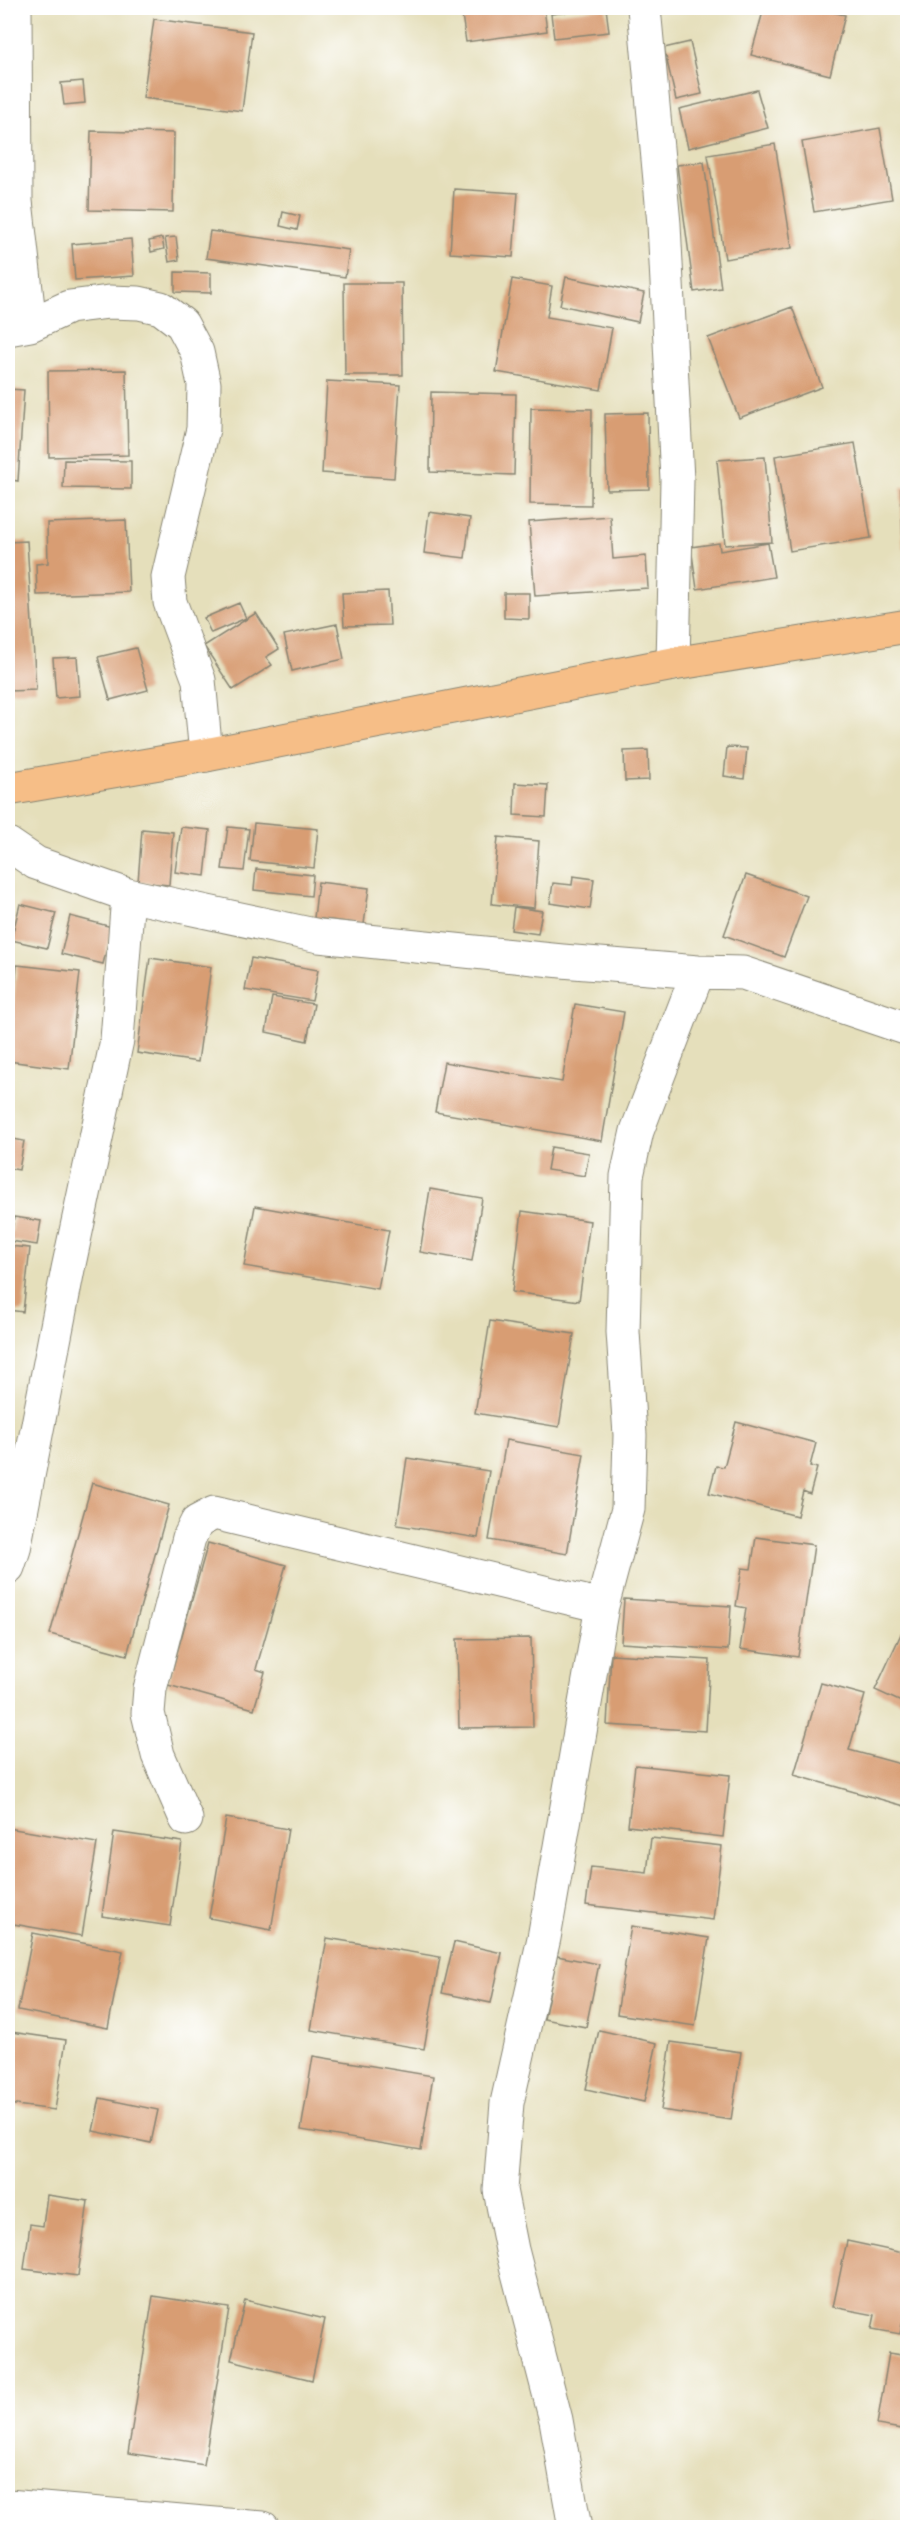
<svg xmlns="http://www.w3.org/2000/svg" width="915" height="2535" viewBox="0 0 915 2535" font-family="Mynerve,sans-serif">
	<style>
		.building { fill: #d89d73 }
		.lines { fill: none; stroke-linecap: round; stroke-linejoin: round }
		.minor-casing { stroke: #888573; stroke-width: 35 }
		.major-casing { stroke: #888573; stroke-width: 35 }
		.minor { stroke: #fff; stroke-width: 33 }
		.major { stroke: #f6be87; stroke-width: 33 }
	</style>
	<rect width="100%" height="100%" fill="#fff"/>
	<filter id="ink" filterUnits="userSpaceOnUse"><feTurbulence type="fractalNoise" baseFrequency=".0167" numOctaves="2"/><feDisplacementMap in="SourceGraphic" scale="12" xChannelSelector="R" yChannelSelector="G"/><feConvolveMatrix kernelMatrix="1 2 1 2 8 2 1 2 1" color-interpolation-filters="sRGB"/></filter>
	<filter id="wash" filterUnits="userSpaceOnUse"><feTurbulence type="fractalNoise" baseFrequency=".008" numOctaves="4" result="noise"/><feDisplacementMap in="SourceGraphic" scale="24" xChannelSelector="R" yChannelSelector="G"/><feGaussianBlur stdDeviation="1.35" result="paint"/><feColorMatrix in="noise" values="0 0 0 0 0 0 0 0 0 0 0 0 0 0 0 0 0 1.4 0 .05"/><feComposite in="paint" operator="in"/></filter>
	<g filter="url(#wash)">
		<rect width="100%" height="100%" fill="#e5dfbb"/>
		<g id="blocks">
			<path class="building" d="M461,8H544L547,31L466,42Z
				M606,8L609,32L554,38L551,14Z
				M764,8H815L845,15L830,75L751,55Z
				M154,19L252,32L242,111L143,98Z
				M690,42L702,94L676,100L664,48Z
				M83,81L85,103L64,105L61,83Z
				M757,90L768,128L688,148L679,109Z
				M880,128L892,199L814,212L802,142Z
				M91,131L174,133L173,212L89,210Z
				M775,144L792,248L725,259L708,155Z
				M704,162L721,288L694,292L677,165Z
				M454,189L518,193L513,257L450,253Z
				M283,212L300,216L297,230L280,226Z
				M210,231L349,250L345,277L206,258Z
				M176,237L179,260L169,262L165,238Z
				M162,238L164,249L151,252L149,241Z
				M131,239L134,276L75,280L72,244Z
				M175,272L211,273V293L175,292Z
				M566,277L644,293L638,322L560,305Z
				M512,279L552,286L547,317L612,328L601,390L496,372Z
				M344,283H402L403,375H345Z
				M792,307L822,387L739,418L708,338Z
				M126,370L128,455L49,457L48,371Z
				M327,381L400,385L394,478L322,473Z
				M8,389L24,390L18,481L12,480L9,515Z
				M431,392L516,394L514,475L430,472Z
				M531,408L592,409L591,505L530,504Z
				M648,413L649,489L607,490L605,414Z
				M855,443L871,538L790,551L775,456Z
				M765,457L772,542L725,545L717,460Z
				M64,460L131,461V489L63,488Z
				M908,487V549H903L901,488Z
				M429,512L470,518L465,558L424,553Z
				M610,516L613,559L646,556L648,588L535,596L529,522Z
				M126,520L129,592L37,595L36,564L48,563L47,523Z
				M27,541L36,690L8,691V542Z
				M719,543L720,551L768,543L774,577L697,589L691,547Z
				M388,591L390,625L344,626L342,593Z
				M504,593H529V619L504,618Z
				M239,603L246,618L211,633L204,618Z
				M256,613L279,649L266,657L272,665L233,690L204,646Z
				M337,624L344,659L292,671L284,635Z
				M136,648L148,690L110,700L98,657Z
				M77,657L80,696L56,698L53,658Z
				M727,747L747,748L744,779L724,776Z
				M648,750L649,780L625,781L624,751Z
				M515,783L548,785L546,817L514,815Z
				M254,823L318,829L314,868L250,861Z
				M181,827L210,830L205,876L175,872Z
				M228,827L249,829L244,871L222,869Z
				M142,829L173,832L169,885L138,882Z
				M498,837L539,841L534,908L492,904Z
				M256,869L313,875L311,896L254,890Z
				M746,875L807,896L784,957L724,935Z
				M573,876L594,879L590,909L550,903L553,883L572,885Z
				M318,882L369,888L364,924L314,918Z
				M20,904L56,913L47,948L11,940Z
				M514,907L542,911L538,934L511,930Z
				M70,916L112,927L103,964L61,954Z
				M150,958L211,967L198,1062L137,1053Z
				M251,958L318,970L312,1001L245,990Z
				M17,965L80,972L69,1069L8,1061Z
				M272,997L314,1004L307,1041L266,1032Z
				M575,1004L624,1012L602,1141L435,1112L444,1062L562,1082Z
				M8,1138L24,1141L19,1170L8,1168Z
				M551,1147L589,1153L585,1176L547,1170Z
				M430,1189L482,1198L472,1261L420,1252Z
				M255,1206L389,1230L378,1289L244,1266Z
				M522,1211L590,1221L579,1301L512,1292Z
				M14,1217L41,1221L37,1245L10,1241Z
				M8,1246L30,1248L23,1312L8,1310Z
				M490,1321L574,1334L559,1427L475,1413Z
				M736,1422L816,1443L810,1466L817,1468L810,1494L803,1491L797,1516L709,1493L716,1466L724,1467Z
				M506,1440L584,1454L567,1554L489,1540Z
				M407,1458L489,1471L478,1538L397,1525Z
				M92,1483L169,1505L127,1655L50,1634Z
				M756,1537L814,1545L798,1657L740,1649L746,1608L736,1606L742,1568L751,1569Z
				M208,1543L286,1565L256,1669L265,1672L254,1709L168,1685Z
				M624,1599L731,1606L728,1650L621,1643Z
				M908,1619V1705L875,1690Z
				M531,1638L533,1727L459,1728L457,1639Z
				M611,1654L710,1660L706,1731L607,1725Z
				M821,1683L865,1695L849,1750L908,1766V1807L794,1775Z
				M635,1765L730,1775L723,1837L628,1826Z
				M226,1818L288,1829L271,1930L209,1918Z
				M8,1828L97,1843L82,1936L8,1923Z
				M114,1832L182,1842L170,1926L102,1916Z
				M651,1838L722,1846L713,1920L586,1905L591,1867L647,1873Z
				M631,1926L709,1938L695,2026L617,2014Z
				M33,1933L123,1951L108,2028L18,2010Z
				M327,1938L440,1957L424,2049L311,2030Z
				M454,1942L502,1953L491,2003L442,1993Z
				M557,1956L599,1964L586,2027L544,2019Z
				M599,2030L657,2043L644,2102L586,2089Z
				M11,2032L66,2040L55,2110L8,2104V2054Z
				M671,2042L741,2052L731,2120L661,2110Z
				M313,2056L433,2076L421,2150L301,2130Z
				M100,2098L158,2110L151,2143L93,2131Z
				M47,2195L88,2201L78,2276L24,2269L30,2224L43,2226Z
				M847,2241L908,2254V2325L902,2324L900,2334L872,2329L875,2315L833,2307Z
				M153,2296L229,2308L204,2465L128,2453Z
				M245,2300L325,2319L312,2380L231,2360Z
				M889,2353L908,2356V2430L877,2425Z
				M870,2522L900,2526V2528H869Z"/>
		</g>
	</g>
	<g filter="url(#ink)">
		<use href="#blocks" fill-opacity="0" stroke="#888573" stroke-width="1.5"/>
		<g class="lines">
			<defs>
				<path id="minor" d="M15,8L16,201L30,325
					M644,8L664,224L677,480L673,664
					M8,329L30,325L69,307L109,302L139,303L161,308L182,324L197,352L204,384L203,429L168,577L170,602L199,680L206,755
					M8,844L36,863L128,895L319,936L562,961L698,972L743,973L908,1029
					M8,1567L14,1549L68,1269L117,1040L128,895
					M186,1819L158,1755L148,1713L150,1689L189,1538L197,1522L214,1513L602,1606
					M8,2506L263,2528
					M575,2528L556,2420L512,2250L500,2190L507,2103L544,1938L602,1606L628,1509L630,1435L623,1332L627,1176L637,1131L698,972"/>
				<path id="major" d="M8,789L206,755L673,664L908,626"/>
			</defs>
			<use href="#minor" class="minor-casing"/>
			<use href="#major" class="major-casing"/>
			<use href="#minor" class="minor"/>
			<use href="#major" class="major"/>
		</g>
	</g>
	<rect width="915" height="2535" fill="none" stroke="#fff" stroke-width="30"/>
</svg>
